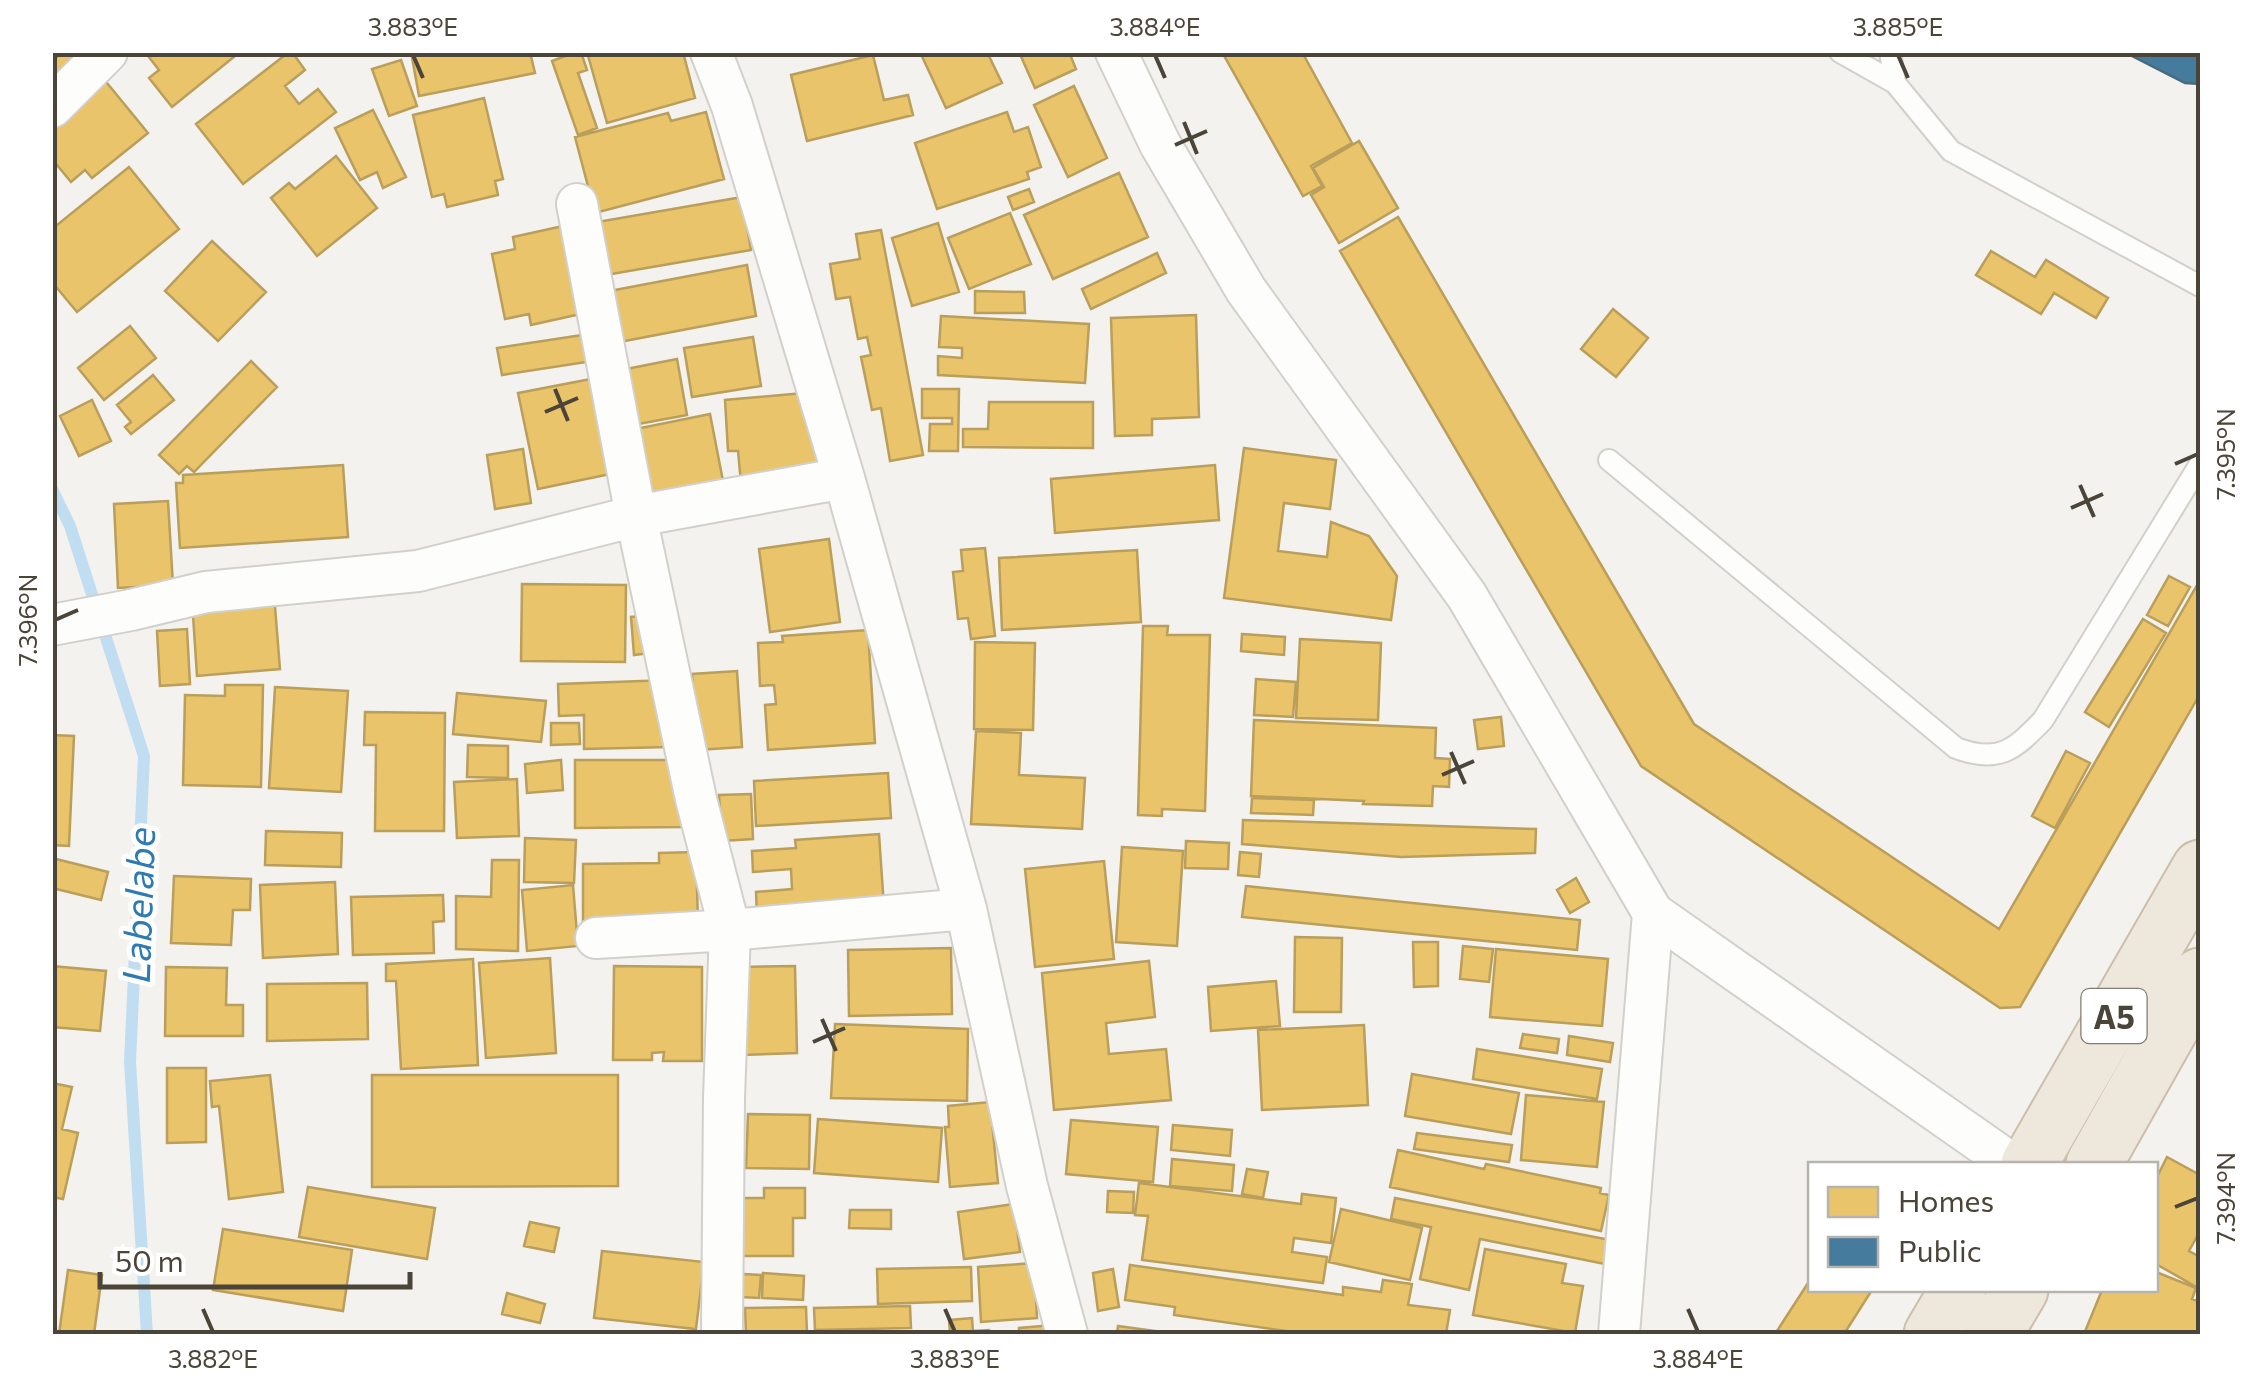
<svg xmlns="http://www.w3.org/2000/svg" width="2253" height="1387" viewBox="0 0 2253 1387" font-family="Commissioner,sans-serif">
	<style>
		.homes { fill: #e9c46a; stroke: #ba9e5b; stroke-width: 2.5 }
		.public { fill: #457b9d; stroke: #476a7f; stroke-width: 2.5 }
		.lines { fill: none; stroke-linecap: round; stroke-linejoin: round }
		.stream { stroke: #c0ddf1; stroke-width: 12 }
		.lane-casing { stroke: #d2d0cb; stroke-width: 24 }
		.street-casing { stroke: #d2d0cb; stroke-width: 44 }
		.highway-casing { stroke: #ccbfa9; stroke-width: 59 }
		.lane { stroke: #fdfdfc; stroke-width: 20 }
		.street { stroke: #fdfdfc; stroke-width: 40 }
		.highway { stroke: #ede8db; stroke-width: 55 }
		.ticks { fill: none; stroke: #4b4439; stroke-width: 4 }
		.labels { text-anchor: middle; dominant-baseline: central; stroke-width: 10; stroke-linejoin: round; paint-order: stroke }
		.shield { fill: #fff; stroke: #817c74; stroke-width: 2.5 }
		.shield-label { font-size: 32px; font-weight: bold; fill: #4b4439 }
		.water-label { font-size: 38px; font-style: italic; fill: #2e7ab2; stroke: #fff }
		.neatline { fill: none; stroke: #4b4439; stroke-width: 4 }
		.ticks-label { font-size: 25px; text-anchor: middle; fill: #4b4439 }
	</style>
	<rect width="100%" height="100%" fill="#f4f2ee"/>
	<path class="homes" d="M62,52H90L52,98V62Z
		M145,52H240L172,107L149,78L159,70Z
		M289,52H292L305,70L285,86L299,104L318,89L336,112L243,184L196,124Z
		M411,52H530L535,73L419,96Z
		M576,52H581L587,70L578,73L597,128L578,135L552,61Z
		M587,52H683L695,98L607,123Z
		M920,52H987L1002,83L946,108Z
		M1019,52H1069L1076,69L1035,88Z
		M1222,52H1302L1352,143L1311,166L1322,186L1303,196Z
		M873,55L884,100L908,95L913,115L807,141L791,75Z
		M401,60L417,106L389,116L372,69Z
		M98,72L148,133L92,178L85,170L71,182L52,159V109Z
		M1074,86L1107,158L1068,177L1034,105Z
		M484,98L503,179L495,181L498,195L447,207L444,194L432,197L413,115Z
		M373,110L406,177L383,188L377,172L360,180L335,128Z
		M706,112L724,179L595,213L575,137L668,113L671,121Z
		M1007,112L1014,132L1028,127L1041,167L1027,172L1029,179L937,209L915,143Z
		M1359,141L1398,208L1339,243L1311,195L1324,187L1313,168Z
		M336,156L377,208L317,256L271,198L289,183L295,189Z
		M129,167L179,229L77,312L52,282V229Z
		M1119,173L1148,237L1053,279L1024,215Z
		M1029,189L1034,202L1013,210L1008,197Z
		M742,197L751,250L594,277L586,224Z
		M1010,213L1031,264L969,289L948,238Z
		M1398,217L1694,724L1999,929L2200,580V694L2020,1007L2000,1008L1641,766L1340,251Z
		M938,223L959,292L912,306L892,238Z
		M563,226L585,313L531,325L529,314L505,319L492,254L515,249L513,237Z
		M881,230L923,455L890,461L881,408L872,410L861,357L871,355L867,337L858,339L850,297L836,299L830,264L860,259L856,234Z
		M212,241L266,292L218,341L165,291Z
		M1991,251L2035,277L2046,260L2108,298L2096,318L2054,293L2041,314L1976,275Z
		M1157,253L1166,273L1091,309L1082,289Z
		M747,265L756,316L609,344L599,293Z
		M975,291L1024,292L1025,313H975Z
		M1613,309L1648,338L1616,377L1581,349Z
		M1196,315L1199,417L1152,419V435L1115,436L1111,318Z
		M941,316L1089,324L1085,383L938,375V356L962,358V348L939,347Z
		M130,326L156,358L104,400L78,368Z
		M589,334L593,361L502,375L497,348Z
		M753,337L761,386L692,397L684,348Z
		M677,359L687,415L622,427L611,372Z
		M251,361L277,387L194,472L187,466L179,474L159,455Z
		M153,375L174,400L131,434L125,427L131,422L117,405Z
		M596,378L615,473L538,489L518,393Z
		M922,389H959L958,451H929L930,424H952V418H922Z
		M814,392L822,475L741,483L738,451H728L725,400Z
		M92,400L111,441L79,456L60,416Z
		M989,402H1093V448L963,447V429H988Z
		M710,414L723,481L644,497L631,430Z
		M1244,448L1336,460L1330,509L1284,503L1278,551L1327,557L1331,522L1369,536L1397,576L1391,620L1224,598Z
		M523,449L531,503L495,509L487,455Z
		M343,465L348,537L180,548L176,483H183V475Z
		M1215,465L1219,520L1055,533L1051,479Z
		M168,501L173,585L118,588L114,504Z
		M829,539L840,622L770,632L759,549Z
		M985,548L995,636L971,639L968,618L958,619L953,572L963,571L961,550Z
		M1137,550L1141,622L1002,630L999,558Z
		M2169,576L2190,587L2168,626L2147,615Z
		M522,584L626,585L625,662L521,661Z
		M274,594L280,669L197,676L192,600Z
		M654,615L658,652L634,655L631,617Z
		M2143,619L2166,633L2109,727L2085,712Z
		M1143,626H1168L1167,635H1210L1205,811L1162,809V816L1138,815Z
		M187,629L190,684L160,686L157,631Z
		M868,630L875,743L768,750L765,705L776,704L774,685L760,686L758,643L783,642L782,636Z
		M1242,634L1285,637L1284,655L1241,651Z
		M1300,639L1381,643L1378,720L1296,718Z
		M975,642L1035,643L1033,730L974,729Z
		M737,671L742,747L698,750L692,674Z
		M1256,679L1296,682L1293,717L1254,715Z
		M669,680L670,747L584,749V715L559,716L558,684Z
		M225,685H263L261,787L183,785L185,695L225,696Z
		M275,687L348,691L341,792L269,788Z
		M457,693L546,701L541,742L453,734Z
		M365,712L445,713L444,831H375L376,745H364Z
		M1501,717L1504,746L1478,749L1474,720Z
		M1254,720L1436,728L1435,758L1450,759L1449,787L1433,786L1432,806L1363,804L1364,801L1251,796Z
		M551,723H579L580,744L551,745Z
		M976,731L1021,733L1019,775L1085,778L1082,829L971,824Z
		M52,735L74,736L69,846L52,845Z
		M468,745L508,746V778L467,777Z
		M2066,751L2090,763L2055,828L2032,816Z
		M561,760L563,790L527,793L525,764Z
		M575,760H686L685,827L575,828Z
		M888,773L891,818L756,826L754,781Z
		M517,779L519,836L457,838L454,782Z
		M751,794L753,839L722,841L719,795Z
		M1252,798L1314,800L1313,815L1251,813Z
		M1243,820L1536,829L1535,853L1401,857L1242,844Z
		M266,831L342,833L341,867L265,865Z
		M879,834L884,907L757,917L756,892L792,889L791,869L753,872L752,851L796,848L795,840Z
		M525,838L576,840L574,883L524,882Z
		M1186,841L1229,843L1228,869L1185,868Z
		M1122,847L1183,851L1177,946L1116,942Z
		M696,852L698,923L583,925V864L659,863V853Z
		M1240,852L1261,854L1259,877L1238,875Z
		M52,858L108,872L101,900L52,888Z
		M492,860H519L518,951L456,949V896L491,897Z
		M1104,861L1114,959L1035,967L1025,869Z
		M174,876L251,879L250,910H233L231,945L171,943Z
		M1576,878L1589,902L1570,913L1557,890Z
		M335,882L338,954L263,958L260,885Z
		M573,885L578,946L527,951L522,890Z
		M1246,886L1580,920L1577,950L1242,917Z
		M443,895L444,921L433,922L434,953L353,955L351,897Z
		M1295,937L1342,938L1341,1012H1294Z
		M1413,942H1438V986L1414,987Z
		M1463,946L1493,949L1489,982L1460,979Z
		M951,948L952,1014L849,1016L848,950Z
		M1496,949L1608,959L1602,1026L1490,1017Z
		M550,958L556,1053L486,1058L479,963Z
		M473,959L478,1065L401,1069L396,981H386V964Z
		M1149,961L1155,1017L1106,1023L1109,1054L1166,1049L1171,1100L1054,1110L1042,973Z
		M52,966L106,971L100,1031L52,1027Z
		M614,966L702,967V1061H663L664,1052L652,1053V1060H613Z
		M795,966L797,1053L742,1055L740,967Z
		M166,967L227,968L226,1005H243V1036H165Z
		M1276,981L1280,1026L1211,1031L1208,987Z
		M367,983L368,1039L267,1041V984Z
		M835,1024L968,1029L967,1101L831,1098Z
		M1364,1025L1368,1105L1262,1110L1258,1030Z
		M1523,1034L1559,1039L1557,1053L1520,1048Z
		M1569,1036L1613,1043L1610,1062L1567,1055Z
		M1477,1049L1602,1069L1597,1099L1473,1079Z
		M167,1068H206V1142L167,1143Z
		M1412,1074L1519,1093L1511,1134L1405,1116Z
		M270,1075L283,1192L229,1199L219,1106L212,1107L210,1081Z
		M372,1075H618V1186L372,1187Z
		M52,1083L72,1087L62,1129L78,1133L63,1199L52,1197Z
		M1526,1095L1604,1102L1597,1167L1521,1160Z
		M990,1102L998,1183L950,1187L945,1127H949L948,1106Z
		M748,1114L810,1115L809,1169L746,1168Z
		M818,1119L942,1128L938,1182L814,1173Z
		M1071,1120L1158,1127L1153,1182L1066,1174Z
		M1173,1125L1232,1130L1230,1156L1171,1150Z
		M1417,1133L1512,1145L1509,1162L1414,1149Z
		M1398,1150L1484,1169L1486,1164L1601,1188L1600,1193L1609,1195L1601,1231L1390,1187Z
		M2167,1157L2200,1175V1231L2189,1251L2200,1257V1289L2156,1264V1179Z
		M1172,1159L1234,1165L1232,1191L1170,1186Z
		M1247,1169L1268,1172L1263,1198L1242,1194Z
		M1139,1183L1301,1204L1302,1194L1336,1198L1331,1243L1294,1238L1292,1252L1327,1257L1323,1283L1142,1260L1148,1216L1135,1215Z
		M308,1187L435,1208L427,1259L299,1237Z
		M764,1188H805V1218H793V1256H740V1198H764Z
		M1108,1191L1134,1192L1133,1213L1107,1212Z
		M1395,1198L1610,1240L1605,1264L1480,1239L1469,1290L1420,1279L1431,1227L1391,1219Z
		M1014,1204L1020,1252L964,1259L958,1212Z
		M1341,1209L1422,1228L1410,1280L1329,1262Z
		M850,1210H891V1229L849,1228Z
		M530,1222L559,1228L554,1252L524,1246Z
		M223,1229L352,1250L343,1311L213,1290Z
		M1485,1249L1566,1264L1562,1283L1583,1286L1575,1333L1473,1315Z
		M602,1251L704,1262L696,1329L594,1318Z
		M1034,1263L1037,1318L981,1322L978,1267Z
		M1130,1265L1343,1295V1287L1381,1292L1383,1280L1412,1284L1408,1305L1450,1310L1446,1334H1306L1174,1315L1175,1307L1125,1300Z
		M971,1267L972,1301L878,1304L877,1269Z
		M1113,1269L1119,1307L1098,1311L1093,1273Z
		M68,1270L102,1275L94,1334H59Z
		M2156,1272L2196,1288L2192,1299L2200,1302V1334H2084L2102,1290H2156Z
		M763,1273L804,1276L803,1300L762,1298Z
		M743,1274L761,1275L759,1298L741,1297Z
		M1810,1280V1290H1872L1844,1334H1775Z
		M507,1293L545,1304L540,1323L502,1314Z
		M910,1306L911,1328L815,1330L814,1308Z
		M806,1307L807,1334H746L745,1308Z
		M972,1318L973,1331L989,1330L990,1334H950L949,1320Z
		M1053,1325L1054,1334H1019V1328Z
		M1118,1326L1177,1334H1117Z"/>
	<path class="public" d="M2124,52H2200V84L2185,83Z"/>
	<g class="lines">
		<path class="stream" d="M52,489L70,526L144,756L130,1062L147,1334"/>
		<defs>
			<path id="lane" d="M1840,52L1895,83
				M1890,52L1895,83L1951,151L2200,286
				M1609,460L1956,748C1999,764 2014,750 2043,720L2200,464"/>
			<path id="street" d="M711,52L732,106L844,478L966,909L1027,1186L1067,1334
				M1116,52L1160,144L1246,290L1467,596L1653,913L2012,1164
				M52,107L107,52
				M577,204L636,516L696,799L730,930L724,1098L722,1334
				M52,625L131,610L206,592L418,571L636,516L844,478
				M596,938L730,930L966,909
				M1619,1334L1653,913"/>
			<path id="highway" d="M2029,1164L2200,868
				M2094,1164L2200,976
				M1932,1334L1958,1290
				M1994,1334L2020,1290"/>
		</defs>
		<use href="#lane" class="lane-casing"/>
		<use href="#street" class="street-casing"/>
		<use href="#highway" class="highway-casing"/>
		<use href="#lane" class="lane"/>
		<use href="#street" class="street"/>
		<use href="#highway" class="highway"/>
	</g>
	<path class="ticks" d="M413,55L423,78M1155,55L1165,78M1898,55L1908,78M1184,122L1197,154M1175,145L1207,131M555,389L568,421M545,412L578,398M2175,464L2198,454M2080,485L2094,517M2071,508L2103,494M55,620L78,610M1451,752L1465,784M1442,775L1474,761M822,1019L836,1051M813,1042L845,1028M2175,1207L2198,1198M203,1309L213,1332M945,1309L955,1332M1688,1309L1698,1332"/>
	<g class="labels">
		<rect class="shield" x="2081.5" y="989" width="65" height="54" rx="8"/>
		<g class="shield-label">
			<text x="2114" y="1016">A5</text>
		</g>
		<g class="water-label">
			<text transform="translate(137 905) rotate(-88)">Labelabe</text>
		</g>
	</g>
	<rect width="2253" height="1387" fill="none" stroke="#ffffff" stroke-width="110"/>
	<rect x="1808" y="1162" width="350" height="130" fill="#ffffff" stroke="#b7b4b0" stroke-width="2.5"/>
	<rect x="1828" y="1187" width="50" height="30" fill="#e9c46a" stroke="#b7b4b0" stroke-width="2.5"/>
	<text x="1898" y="1212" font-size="30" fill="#4b4439">Homes</text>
	<rect x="1828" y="1237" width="50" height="30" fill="#457b9d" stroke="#b7b4b0" stroke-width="2.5"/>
	<text x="1898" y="1262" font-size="30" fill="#4b4439">Public</text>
	<path d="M100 1272v15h310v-15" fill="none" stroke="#4b4439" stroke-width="5"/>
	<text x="115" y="1272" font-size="30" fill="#4b4439" stroke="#ffffff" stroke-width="8" paint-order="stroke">50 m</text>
	<rect x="55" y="55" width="2143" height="1277" class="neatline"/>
	<g class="ticks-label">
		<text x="413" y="36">3.883°E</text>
		<text x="1155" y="36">3.884°E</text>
		<text x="1898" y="36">3.885°E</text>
		<text transform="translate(2226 454) rotate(-90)" y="9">7.395°N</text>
		<text transform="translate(28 620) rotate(-90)" y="9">7.396°N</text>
		<text transform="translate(2226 1198) rotate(-90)" y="9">7.394°N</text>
		<text x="213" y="1368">3.882°E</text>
		<text x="955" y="1368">3.883°E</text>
		<text x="1698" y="1368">3.884°E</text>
	</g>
</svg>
